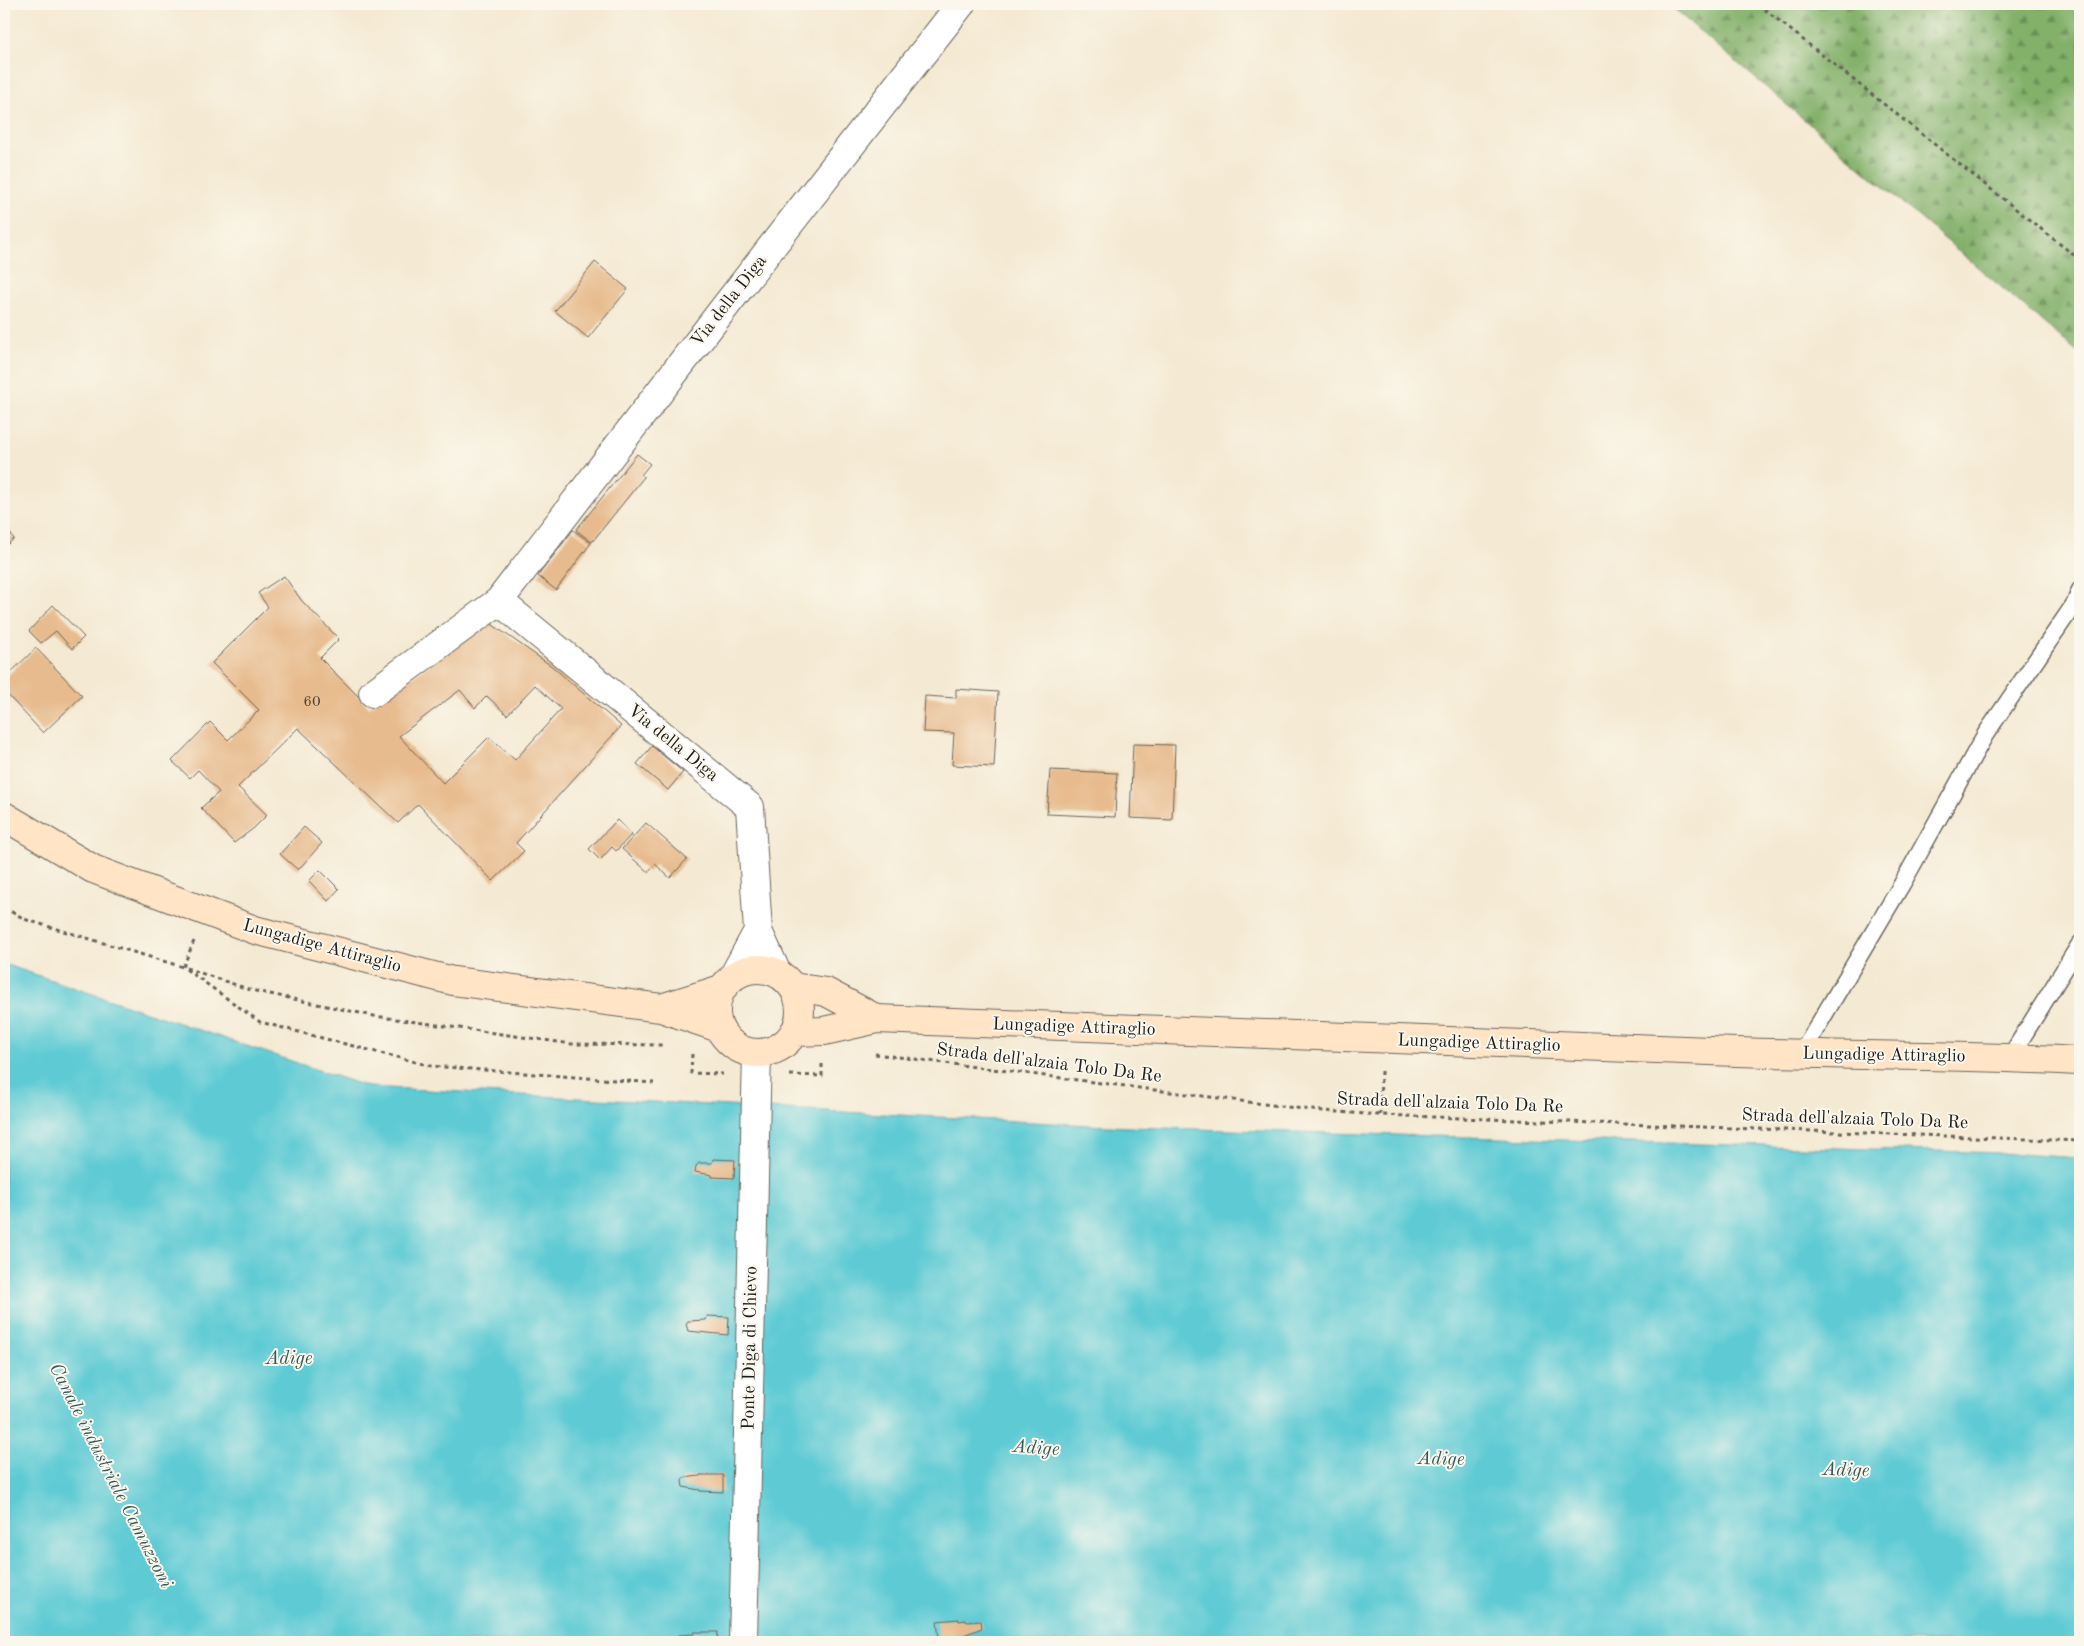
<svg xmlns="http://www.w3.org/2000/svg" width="2084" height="1646" viewBox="0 0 2084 1646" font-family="'Old Standard TT',serif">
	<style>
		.forest { fill: url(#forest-firs); stroke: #506643 }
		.water { fill: #5dcad4; stroke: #3c7378 }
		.building { fill: #e7bb8d; fill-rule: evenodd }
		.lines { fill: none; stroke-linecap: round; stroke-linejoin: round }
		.lane-casing { stroke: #68645c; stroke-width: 19 }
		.street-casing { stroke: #68645c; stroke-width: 30 }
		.secondary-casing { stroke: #68645c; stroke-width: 30 }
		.path { stroke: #68645c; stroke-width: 3; stroke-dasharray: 4 4; stroke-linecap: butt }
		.lane { stroke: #fff; stroke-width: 16 }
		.street { stroke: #fff; stroke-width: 28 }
		.secondary { stroke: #ffe4c6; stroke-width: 28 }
		.labels { text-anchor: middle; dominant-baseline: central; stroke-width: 4; stroke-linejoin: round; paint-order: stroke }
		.number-label { font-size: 15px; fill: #4f4438 }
		.street-label { font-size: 18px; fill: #1c1c1c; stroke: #fbf7ec }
		.water-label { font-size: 19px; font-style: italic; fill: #33595c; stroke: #fbf7ec }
	</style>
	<defs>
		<pattern id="forest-firs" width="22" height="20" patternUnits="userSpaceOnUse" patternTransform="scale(1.25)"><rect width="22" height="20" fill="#83b16a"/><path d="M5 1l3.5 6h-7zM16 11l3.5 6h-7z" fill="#6a8f56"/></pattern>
	</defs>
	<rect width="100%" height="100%" fill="#fbf7ec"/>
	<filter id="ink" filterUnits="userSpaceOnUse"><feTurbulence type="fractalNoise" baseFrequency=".02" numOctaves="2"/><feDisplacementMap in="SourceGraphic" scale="10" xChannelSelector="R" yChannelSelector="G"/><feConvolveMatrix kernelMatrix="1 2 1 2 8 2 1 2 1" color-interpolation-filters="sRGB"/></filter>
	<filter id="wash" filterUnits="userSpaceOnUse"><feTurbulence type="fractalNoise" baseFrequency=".0096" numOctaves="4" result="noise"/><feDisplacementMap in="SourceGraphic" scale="20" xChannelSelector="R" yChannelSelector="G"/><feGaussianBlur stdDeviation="1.12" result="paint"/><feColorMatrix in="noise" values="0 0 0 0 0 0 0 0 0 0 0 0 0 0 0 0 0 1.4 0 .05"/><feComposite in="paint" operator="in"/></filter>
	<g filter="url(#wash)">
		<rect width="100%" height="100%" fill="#f4e9d2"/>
		<path class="forest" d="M1668,4H2080V354Z"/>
		<path class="water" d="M4,964L368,1087L1127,1127L2002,1153L2080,1158V1642H4Z"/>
		<g id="blocks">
			<path class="building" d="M595,262L628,289L588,338L555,311Z
				M637,454L650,464L641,475L644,477L592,542L576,530Z
				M4,524L14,539L4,547Z
				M573,530L591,543L556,590L538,576Z
				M284,576L302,601L339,639L320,658L369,707L490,623L553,667L621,726L516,843L524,851L493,881L418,804L398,823L298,728L238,787L267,815L254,828L234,843L201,808L219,792L198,770L190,778L172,761L210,722L228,740L259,710L212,663L268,607L258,593ZM535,685L561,709L515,760L489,737L443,783L399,736L460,690L475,708L487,696L507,715Z
				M53,605L84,637L72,649L56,631L41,643L29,631Z
				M36,648L82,696L43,733L4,691V679Z
				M956,689L998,692L994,767L952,765L954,733L923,732L925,696L956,698Z
				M1133,744L1175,745L1172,820L1130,818Z
				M652,746L683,772L668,790L637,764Z
				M1050,770L1117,773L1115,817L1047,814Z
				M617,820L632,834L616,851L612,847L600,860L589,849Z
				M646,823L687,859L670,878L655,864L648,872L622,849Z
				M304,827L322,843L298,870L280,854Z
				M320,870L339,889L328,901L309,881Z
				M713,1159L735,1160L734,1178L712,1177V1175L695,1172L696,1166L699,1163H712Z
				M707,1316L729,1317L728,1335L688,1331L686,1324L688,1321L706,1320Z
				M700,1475H723V1492L700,1491V1490L683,1487L682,1481L683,1478L700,1476Z
				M959,1619V1621L966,1620L967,1622L981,1621L982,1628L961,1636L939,1639L937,1621Z
				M694,1632H718L717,1642H676V1637L678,1635L694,1634Z"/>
		</g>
	</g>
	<g filter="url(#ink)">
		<use href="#blocks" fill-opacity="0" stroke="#68645c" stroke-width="1"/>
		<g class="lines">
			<defs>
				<path id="lane" d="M1801,1054L1902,884L1985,735L2075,603L2080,590
					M2010,1057L2080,944"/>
				<path id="street" d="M373,693L499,601
					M777,973L758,931L750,807L499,601L724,308L961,4
					M734,975L758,931
					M743,1642L757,1053"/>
				<path id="secondary" d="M4,816L93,869L255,930L453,981L661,1008L719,1028
					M716 1011a42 42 0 1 1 84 0a42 42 0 1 1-84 0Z
					M793,987L826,992L877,1019
					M661,1008L721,989
					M794,1032L824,1031L877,1019C1164,1031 1450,1042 1736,1052C1851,1056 1965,1055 2080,1061"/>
			</defs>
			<use href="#lane" class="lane-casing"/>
			<use href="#street" class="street-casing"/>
			<use href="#secondary" class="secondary-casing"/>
			<path class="path" d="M1758,4L2080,260
				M4,908L27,920L183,967L251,990L374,1016L572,1044L662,1045
				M194,941L183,967L260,1022L431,1066L654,1083
				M692,1054L691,1073L723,1074
				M875,1054L1311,1110L1380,1115L2080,1141
				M790,1075L822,1076V1064
				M1380,1115L1381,1071"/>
			<use href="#lane" class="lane"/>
			<use href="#street" class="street"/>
			<use href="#secondary" class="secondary"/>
		</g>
	</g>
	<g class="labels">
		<g class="number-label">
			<text x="312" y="702">60</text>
		</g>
		<g class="street-label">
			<text transform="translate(729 301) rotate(-52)">Via della Diga</text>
			<text transform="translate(673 743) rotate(39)">Via della Diga</text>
			<text transform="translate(322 946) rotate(15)">Lungadige Attiraglio</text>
			<text transform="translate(1074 1027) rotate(2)">Lungadige Attiraglio</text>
			<text transform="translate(1479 1043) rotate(2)">Lungadige Attiraglio</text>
			<text transform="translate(1884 1055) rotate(1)">Lungadige Attiraglio</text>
			<text transform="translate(1049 1063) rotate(7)">Strada dell'alzaia Tolo Da Re</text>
			<text transform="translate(1450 1103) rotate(2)">Strada dell'alzaia Tolo Da Re</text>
			<text transform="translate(1855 1119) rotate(2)">Strada dell'alzaia Tolo Da Re</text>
			<text transform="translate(750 1348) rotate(-89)">Ponte Diga di Chievo</text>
		</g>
		<g class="water-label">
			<text x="289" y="1359">Adige</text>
			<text transform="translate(1036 1449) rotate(4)">Adige</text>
			<text transform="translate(1441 1460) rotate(1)">Adige</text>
			<text transform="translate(1846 1471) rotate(2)">Adige</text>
			<text transform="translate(110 1476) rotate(63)">Canale industriale Camuzzoni</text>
		</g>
	</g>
	<rect width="2084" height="1646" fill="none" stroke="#fbf7ec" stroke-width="20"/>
</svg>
